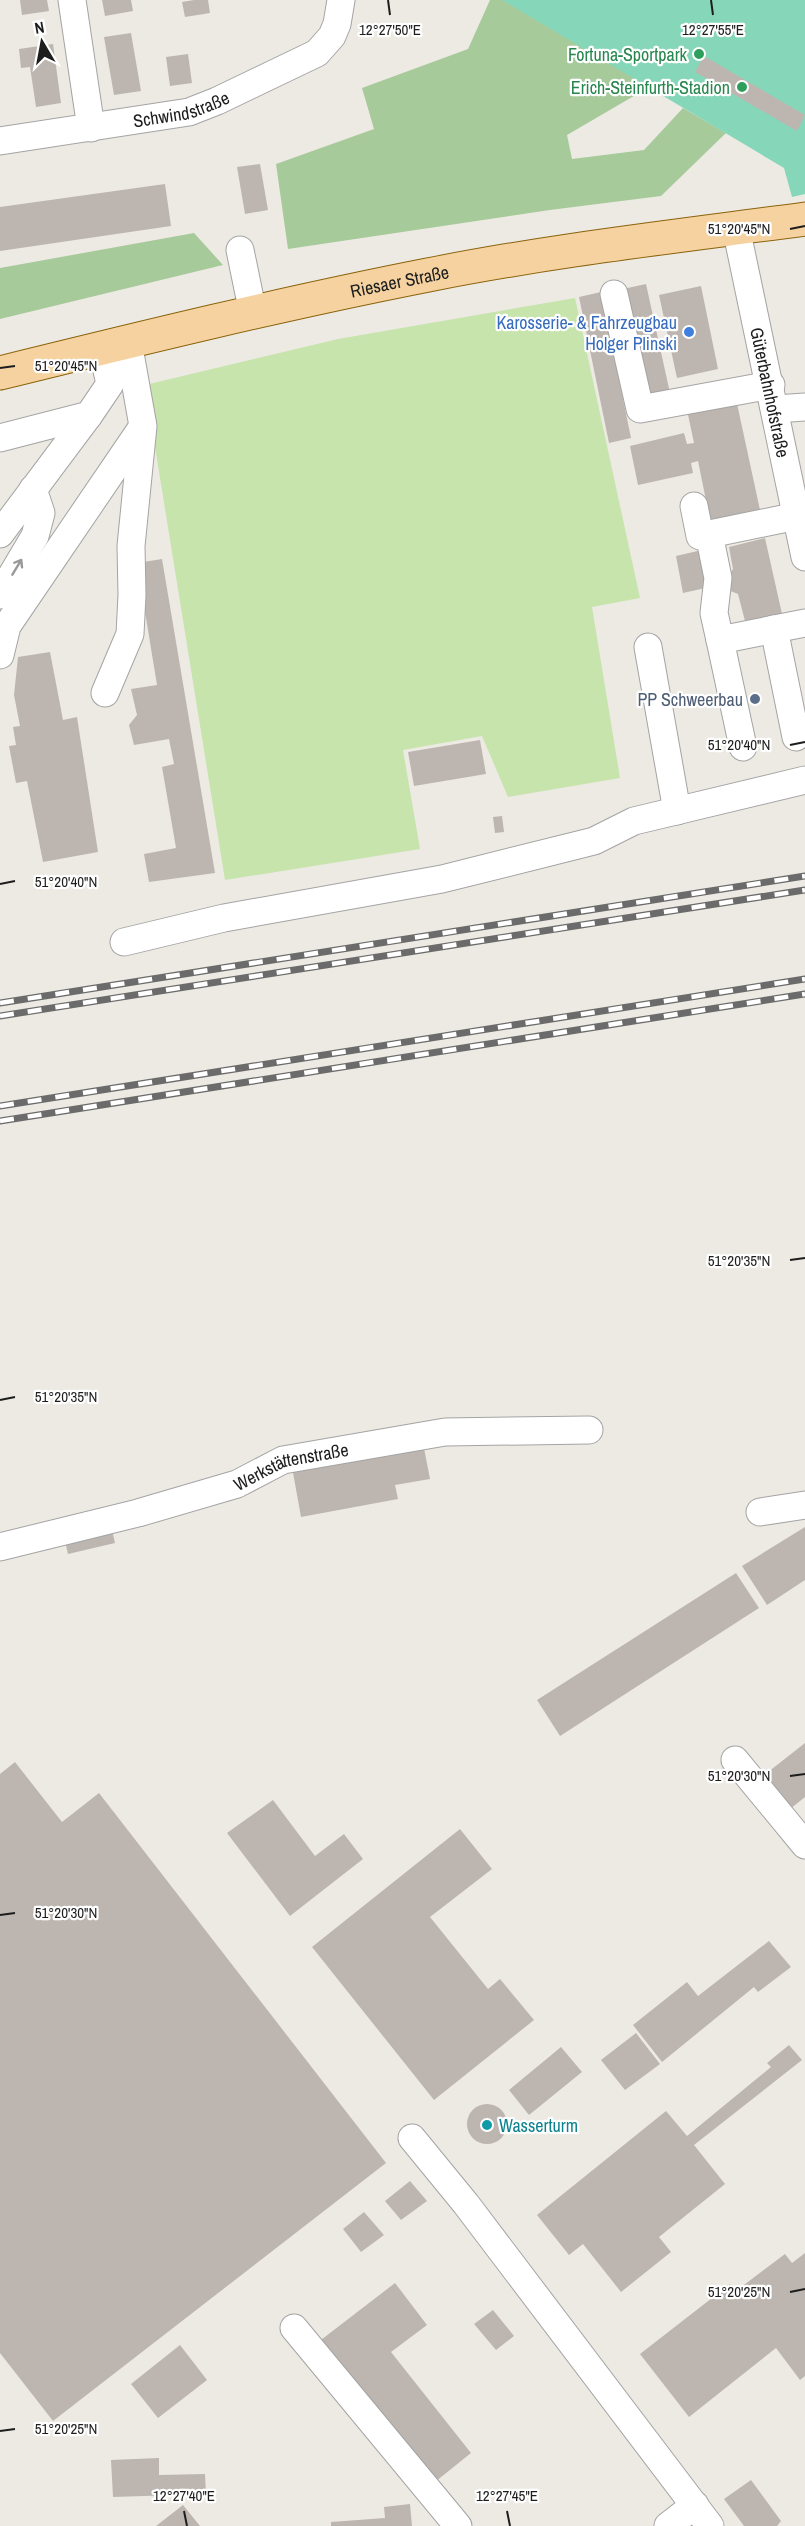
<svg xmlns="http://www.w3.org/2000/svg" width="805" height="2526" viewBox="0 0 805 2526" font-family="'Archivo Narrow',sans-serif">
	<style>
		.grass { fill: #c6e4ac }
		.forest { fill: #a7ca9b }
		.pitch { fill: #86d7ba }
		.building { fill: #bdb6b0 }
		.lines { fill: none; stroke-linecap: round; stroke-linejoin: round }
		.minor-casing { stroke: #a4a4a4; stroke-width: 29 }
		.major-casing { stroke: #8a630b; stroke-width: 35 }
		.minor { stroke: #fff; stroke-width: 27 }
		.major { stroke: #f5d2a0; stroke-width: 33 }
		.rail-casing { stroke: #6b6b6b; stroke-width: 7 }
		.rail { stroke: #fff; stroke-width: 4.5; stroke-dasharray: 14; stroke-linecap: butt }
		.oneway { stroke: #999 }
		.ticks { fill: none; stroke: #1d1d1d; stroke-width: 2 }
		.leisure-dot { fill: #2e9e5b; stroke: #fff; stroke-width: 2 }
		.shop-dot { fill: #3f7fe0; stroke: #fff; stroke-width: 2 }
		.service-dot { fill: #5c6f8a; stroke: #fff; stroke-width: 2 }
		.culture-dot { fill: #0f9aa8; stroke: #fff; stroke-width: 2 }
		.labels { text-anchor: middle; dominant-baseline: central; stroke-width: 4.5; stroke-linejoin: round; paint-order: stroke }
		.leisure-label { font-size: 18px; fill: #27864d; stroke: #fff; text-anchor: end }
		.street-label { font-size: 18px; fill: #1d1d1d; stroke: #fff }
		.shop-label { font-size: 18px; fill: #366cbe; stroke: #fff; text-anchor: end }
		.service-label { font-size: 18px; fill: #4e5e75; stroke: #fff; text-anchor: end }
		.culture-label { font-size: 18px; fill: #0d838f; stroke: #fff; text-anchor: start }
		.ticks-label { font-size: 15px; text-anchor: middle; fill: #1d1d1d; stroke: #fff; stroke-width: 4.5; stroke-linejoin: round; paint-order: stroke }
	</style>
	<rect width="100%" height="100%" fill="#edeae3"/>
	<path class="grass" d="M575,298L640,598L592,607L620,778L508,797L482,736L403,750L420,849L225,880L145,385L338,339Z"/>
	<path class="forest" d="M490,0H586L671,58L639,93L567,135L572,159L644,150L683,108L726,133L661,196L550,210L288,249L276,164L374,129L362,88L468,49Z
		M194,233L223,265L0,319V268Z"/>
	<path class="pitch" d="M502,0H805V194L792,197L784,168Z"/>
	<path class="building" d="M20,0H47L49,11L22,15Z
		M102,0H131L133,11L105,16Z
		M194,0H208L210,13L185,17L182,2Z
		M131,33L141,91L114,95L104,37Z
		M53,44L61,103L36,107L30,67L21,68L19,49Z
		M188,54L192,83L170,86L166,57Z
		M704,56L805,115L797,131L695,72Z
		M260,164L268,210L245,214L237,167Z
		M165,184L171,226L0,251V207Z
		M646,284L670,393L647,398L623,289Z
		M701,286L718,369L677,378L659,295Z
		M601,292L631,438L609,443L579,297Z
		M736,399L760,510L710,520L698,461L691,463L693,473L638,485L630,446L684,433L687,444L694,443L687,410Z
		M765,538L782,614L745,621L738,594L728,590L726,580L733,569L729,547Z
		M702,550L710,587L683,593L676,556Z
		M162,559L215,873L149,882L144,854L176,848L162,767L174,764L169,739L134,745L129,725L137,715L131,689L157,685L137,563Z
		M50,652L63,720L77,717L98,852L43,862L27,781L16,783L9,746L16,745L13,727L20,726L14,695L18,657Z
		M480,740L486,774L414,786L408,752Z
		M502,816L504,832L495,833L493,817Z
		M423,1443L430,1479L395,1485L398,1499L301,1517L292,1467Z
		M111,1526L115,1543L68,1554L64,1537Z
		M805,1527V1580L767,1605L742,1566Z
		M736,1573L759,1608L560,1736L537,1700Z
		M805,1743V1797L790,1809L763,1776Z
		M15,1762L62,1822L99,1793L386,2163L53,2421L0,2353V1774Z
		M273,1800L315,1856L344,1834L363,1859L290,1916L227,1833Z
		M460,1829L492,1869L430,1917L488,1989L500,1979L534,2020L434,2100L312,1947Z
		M769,1941L791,1967L758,1992L754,1987L662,2062L633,2025L687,1982L698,1996Z
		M636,2033L660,2064L625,2090L601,2060Z
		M789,2045L802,2060L694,2145L725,2184L659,2237L671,2252L621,2292L583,2244L569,2255L537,2215L666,2111L687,2136L771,2067L767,2063Z
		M561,2047L582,2072L529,2115L509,2090Z
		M467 2124a20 20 0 1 1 40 0a20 20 0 1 1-40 0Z
		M410,2181L427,2201L401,2220L385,2201Z
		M364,2212L384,2235L361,2252L343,2229Z
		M805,2253V2376L800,2380L776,2348L689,2417L640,2354L730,2284L736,2291L785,2254L792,2263Z
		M395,2283L427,2325L391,2352L471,2453L430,2486L317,2343Z
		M493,2310L514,2336L496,2350L474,2324Z
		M180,2345L207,2380L158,2418L131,2384Z
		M159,2458V2475L205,2474L206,2494L113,2497L111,2460Z
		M751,2480L781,2521L777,2526H744L724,2499Z
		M410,2504L412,2526H331V2522L385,2518L384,2507Z
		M183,2505L200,2526H156Z"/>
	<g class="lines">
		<defs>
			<g id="minor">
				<path d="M72,0L91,128"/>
				<path id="s1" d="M0,141L189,112L217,101L317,53L332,36L337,24L341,0"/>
				<path id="s2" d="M736,228L805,557"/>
				<path d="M240,250L253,313"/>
				<path d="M614,294L640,409L771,385"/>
				<path d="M776,409L805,407"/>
				<path d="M0,438L89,415L110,384L102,348"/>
				<path d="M694,506L700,536L797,516"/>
				<path d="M0,534L89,415"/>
				<path d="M709,534L718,578L714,613L720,640"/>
				<path d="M0,595L35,536L41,513L33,489"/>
				<path d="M774,629L796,737"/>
				<path d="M648,647L677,811"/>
				<path d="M0,655L7,626L141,429"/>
				<path d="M105,693L130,634L132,595L131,546L143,426L128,342"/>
				<path d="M743,747L720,640L805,623"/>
				<path d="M124,942L224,918L442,879L594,841L634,821L805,780"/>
				<path d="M760,1512L805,1505"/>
				<path id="s3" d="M0,1547L138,1513L237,1484L283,1460L445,1432L589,1430"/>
				<path d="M735,1760L805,1845"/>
				<path d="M412,2138L466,2204L710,2526"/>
				<path d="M294,2328L458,2526"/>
				<path d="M668,2526L695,2505"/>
			</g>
			<g id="major">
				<path id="s4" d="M0,373C142,338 285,303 428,275C553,250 679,236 805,219"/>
			</g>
		</defs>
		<use href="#minor" class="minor-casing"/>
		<use href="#major" class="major-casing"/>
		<use href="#minor" class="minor"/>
		<use href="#major" class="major"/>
		<defs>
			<path id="rail" d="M0,1003L805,876
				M0,1016L805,890
				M0,1106L805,979
				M0,1121L805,994"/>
		</defs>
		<use href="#rail" class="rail-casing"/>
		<use href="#rail" class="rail"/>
	</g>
	<defs><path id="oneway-shaft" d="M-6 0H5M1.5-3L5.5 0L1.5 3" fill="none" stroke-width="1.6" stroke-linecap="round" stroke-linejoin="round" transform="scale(1.5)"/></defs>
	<use class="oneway" href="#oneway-shaft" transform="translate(17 567) rotate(-59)"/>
	<path class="ticks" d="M388,0L390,15M711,0L713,15M790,229L805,226M0,368L15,366M790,745L805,742M0,884L15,881M790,1260L805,1258M0,1400L15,1397M790,1776L805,1774M0,1915L15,1913M790,2292L805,2289M0,2431L15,2429M184,2511L187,2526M507,2511L510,2526"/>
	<g class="leisure-dot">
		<circle cx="699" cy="54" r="6"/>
		<circle cx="742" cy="87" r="6"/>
	</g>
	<circle class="shop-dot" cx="689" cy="332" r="6"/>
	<circle class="service-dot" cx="755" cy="699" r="6"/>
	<circle class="culture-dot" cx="487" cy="2125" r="6"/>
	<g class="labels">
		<g class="leisure-label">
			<text x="687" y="54">Fortuna-Sportpark</text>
			<text x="730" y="87">Erich-Steinfurth-Stadion</text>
		</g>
		<g class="street-label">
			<text stroke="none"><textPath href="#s1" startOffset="184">Schwindstraße</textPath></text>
			<text stroke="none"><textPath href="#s4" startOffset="410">Riesaer Straße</textPath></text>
			<text stroke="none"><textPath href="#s2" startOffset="168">Güterbahnhofstraße</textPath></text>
			<text stroke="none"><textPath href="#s3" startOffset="303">Werkstättenstraße</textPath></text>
		</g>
		<g class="shop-label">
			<text x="677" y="322">Karosserie- &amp; Fahrzeugbau<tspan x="677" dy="21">Holger Plinski</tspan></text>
		</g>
		<g class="service-label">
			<text x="743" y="699">PP Schweerbau</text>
		</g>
		<g class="culture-label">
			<text x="499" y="2125">Wasserturm</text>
		</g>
	</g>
	<g class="ticks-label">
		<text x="390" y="35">12°27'50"E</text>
		<text x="713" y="35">12°27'55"E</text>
		<text x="739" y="234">51°20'45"N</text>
		<text x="66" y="371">51°20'45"N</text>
		<text x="739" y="750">51°20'40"N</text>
		<text x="66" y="887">51°20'40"N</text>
		<text x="739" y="1266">51°20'35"N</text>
		<text x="66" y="1402">51°20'35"N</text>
		<text x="739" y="1781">51°20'30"N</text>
		<text x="66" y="1918">51°20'30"N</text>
		<text x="739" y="2297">51°20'25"N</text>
		<text x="66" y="2434">51°20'25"N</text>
		<text x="184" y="2501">12°27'40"E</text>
		<text x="507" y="2501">12°27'45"E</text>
	</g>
	<g transform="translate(42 42) rotate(350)" stroke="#ffffff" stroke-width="4.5" paint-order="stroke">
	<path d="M0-4.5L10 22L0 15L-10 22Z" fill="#1d1d1d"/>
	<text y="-9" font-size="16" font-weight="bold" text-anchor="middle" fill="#1d1d1d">N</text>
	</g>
</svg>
